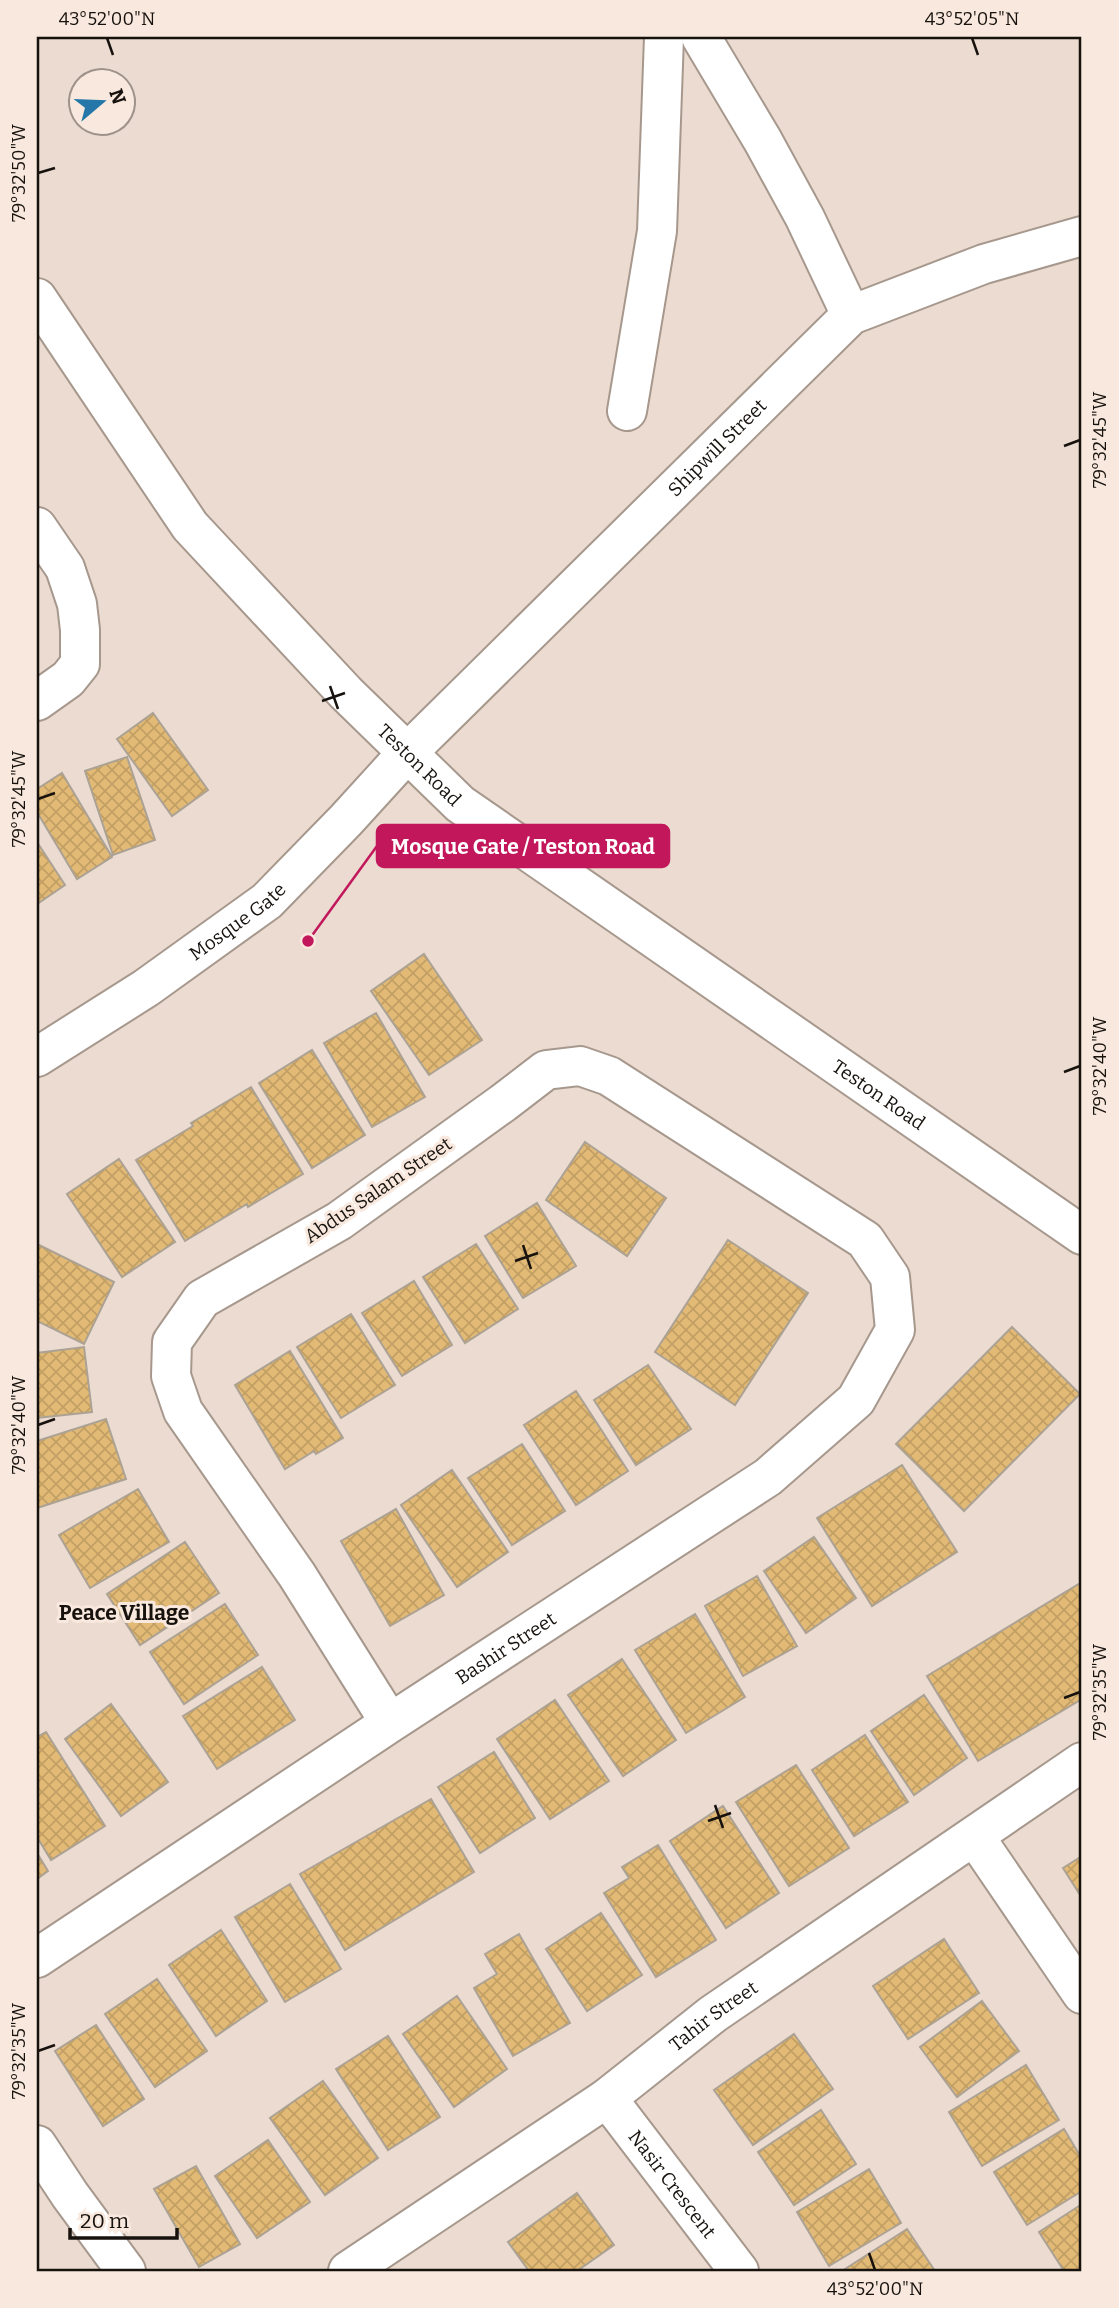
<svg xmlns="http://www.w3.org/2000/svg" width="1119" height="2308" viewBox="0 0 1119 2308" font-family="Bitter,serif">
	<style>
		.building { fill: url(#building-cross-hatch); stroke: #aca294; stroke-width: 2 }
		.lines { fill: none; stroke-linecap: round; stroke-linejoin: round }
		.minor-casing { stroke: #a7988d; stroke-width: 42 }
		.secondary-casing { stroke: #a7988d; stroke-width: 42 }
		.minor { stroke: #fff; stroke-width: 38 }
		.secondary { stroke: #fff; stroke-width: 38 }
		.ticks { fill: none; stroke: #17120e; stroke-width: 2.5 }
		.labels { text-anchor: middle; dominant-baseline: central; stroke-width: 6; stroke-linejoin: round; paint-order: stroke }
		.street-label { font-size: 19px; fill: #17120e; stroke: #f8e8dd }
		.neighbourhood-label { font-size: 21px; font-weight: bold; fill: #17120e; stroke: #f8e8dd }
		.leader { fill: none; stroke: #c2185b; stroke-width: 2.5 }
		.callout-dot { fill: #c2185b; stroke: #f8e8dd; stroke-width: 2.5 }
		.callout { fill: #c2185b; stroke: #c2185b; stroke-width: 2.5 }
		.callout-label { font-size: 21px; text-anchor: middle; font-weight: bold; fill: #fff }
		.neatline { fill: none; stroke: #17120e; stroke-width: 2.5 }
		.ticks-label { font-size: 18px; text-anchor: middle; fill: #17120e }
	</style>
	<defs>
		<pattern id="building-cross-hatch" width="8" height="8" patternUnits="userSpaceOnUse" patternTransform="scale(1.75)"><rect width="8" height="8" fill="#e3ba75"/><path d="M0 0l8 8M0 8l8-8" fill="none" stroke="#c29f64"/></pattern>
	</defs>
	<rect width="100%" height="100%" fill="#ebdbd0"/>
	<path class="building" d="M153,713L208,790L172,816L117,739Z
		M127,757L155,840L113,855L85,771Z
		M62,773L112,857L77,879L37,812V789Z
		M37,842L65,885L37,904Z
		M424,954L482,1040L429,1075L371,991Z
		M376,1013L425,1097L372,1127L324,1043Z
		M312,1050L365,1135L312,1168L259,1083Z
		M251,1087L303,1174L248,1207L247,1204L185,1241L136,1160L193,1126L191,1123Z
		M585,1142L666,1198L627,1256L546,1200Z
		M119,1159L175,1242L122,1277L67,1194Z
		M537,1203L576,1266L523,1298L485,1236Z
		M728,1240L808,1293L735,1405L655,1352Z
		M37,1244L114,1282L84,1344L37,1321Z
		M476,1244L518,1309L465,1343L423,1277Z
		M414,1281L452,1345L402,1376L362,1313Z
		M351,1314L395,1385L341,1418L297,1347Z
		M1012,1327L1080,1394L964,1511L896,1444Z
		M84,1347L92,1412L37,1418V1353Z
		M290,1351L343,1438L316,1454L314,1451L285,1469L235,1385Z
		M648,1365L691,1429L636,1465L594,1400Z
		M576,1391L628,1471L576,1505L524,1425Z
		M106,1419L126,1479L37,1508V1441Z
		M522,1444L565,1511L512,1545L468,1478Z
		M902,1465L957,1552L872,1606L817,1518Z
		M452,1470L508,1552L457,1587L401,1505Z
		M138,1489L169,1542L90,1588L59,1535Z
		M396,1509L444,1595L390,1626L341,1541Z
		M814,1537L856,1598L806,1633L764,1571Z
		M185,1542L219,1593L140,1645L107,1594Z
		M757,1576L797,1646L743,1676L705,1606Z
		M1082,1582V1699L978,1761L927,1676Z
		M225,1604L258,1655L184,1704L150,1652Z
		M695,1614L745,1697L686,1733L635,1650Z
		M622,1659L676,1740L623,1776L568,1695Z
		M262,1667L295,1720L217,1769L183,1716Z
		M924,1695L967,1758L914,1795L871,1731Z
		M555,1700L609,1781L550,1819L497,1739Z
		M111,1704L168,1782L121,1816L65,1739Z
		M46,1732L105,1826L51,1860L37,1837V1737Z
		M865,1735L908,1802L854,1836L812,1770Z
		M494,1752L535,1818L480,1853L438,1787Z
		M796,1765L849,1848L789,1886L736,1802Z
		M431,1799L474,1872L345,1950L300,1874Z
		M723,1806L779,1893L726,1928L670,1841Z
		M658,1845L716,1940L656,1977L604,1893L629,1878L622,1867Z
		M37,1853L48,1871L37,1879Z
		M1082,1856V1898L1063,1868Z
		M290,1884L341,1969L285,2002L235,1917Z
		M601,1913L642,1975L587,2011L546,1949Z
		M221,1930L267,2001L216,2036L169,1965Z
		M519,1934L570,2023L513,2056L474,1988L497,1974L485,1954Z
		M944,1939L979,1993L908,2039L873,1986Z
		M157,1979L207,2051L155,2087L105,2014Z
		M457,1996L507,2069L454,2107L403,2034Z
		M982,2001L1019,2051L957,2097L920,2047Z
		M96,2025L144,2099L103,2126L55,2051Z
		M794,2034L833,2089L753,2145L714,2090Z
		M388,2036L440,2117L388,2150L336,2069Z
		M1026,2065L1059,2120L982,2166L949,2112Z
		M323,2081L378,2158L325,2195L270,2118Z
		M821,2110L856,2164L794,2205L758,2152Z
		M1064,2129L1082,2159V2191L1027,2225L994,2172Z
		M268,2140L310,2202L257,2238L215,2176Z
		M196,2166L240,2244L199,2267L154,2189Z
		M869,2169L901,2223L829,2266L797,2212Z
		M577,2193L614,2245L577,2271H529L508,2242Z
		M1082,2204V2271H1064L1039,2232Z
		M907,2229L935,2271H842Z"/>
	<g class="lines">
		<defs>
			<g id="minor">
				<path d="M701,37L763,141L805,218L851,315"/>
				<path d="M627,411L657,231L664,37"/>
				<path d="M37,527L65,568L77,604L80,630V664L68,679L37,701"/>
				<path id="s1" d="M37,1057L146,988L267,901L346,820L407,753L851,315L984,264L1082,236"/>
				<path d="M975,1837L1082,1994"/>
				<path id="s2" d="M37,1958L390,1723L768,1477L856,1400L895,1330L890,1277L865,1240L609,1076L580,1066L546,1070L503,1103L339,1221L202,1299L172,1342L171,1376L183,1411L297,1575L390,1723"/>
				<path id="s3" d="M607,2098L739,2271"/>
				<path d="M37,2145L70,2195L126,2271"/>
				<path id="s4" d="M348,2271L607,2098L713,2014L1082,1762"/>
			</g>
			<g id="secondary">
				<path id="s5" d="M37,298L190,526L346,693L460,804L1082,1235"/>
			</g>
		</defs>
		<use href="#minor" class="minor-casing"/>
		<use href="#secondary" class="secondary-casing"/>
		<use href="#minor" class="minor"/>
		<use href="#secondary" class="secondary"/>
	</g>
	<path class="ticks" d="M107,38L113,55M972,38L978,55M38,173L55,168M1064,446L1080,440M330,686L338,709M322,701L345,693M38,799L55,793M1064,1072L1080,1066M523,1245L531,1269M515,1261L538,1253M38,1425L55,1419M1064,1698L1080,1692M715,1805L723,1828M708,1821L731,1813M38,2051L55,2045M869,2253L875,2270"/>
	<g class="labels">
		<g class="street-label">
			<text stroke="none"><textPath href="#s1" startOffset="917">Shipwill Street</textPath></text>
			<text stroke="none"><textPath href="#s5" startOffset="606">Teston Road</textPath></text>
			<text stroke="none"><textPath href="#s1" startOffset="242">Mosque Gate</textPath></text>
			<text stroke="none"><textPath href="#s5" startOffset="1172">Teston Road</textPath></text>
			<text transform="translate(378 1190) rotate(-34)">Abdus Salam Street</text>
			<text stroke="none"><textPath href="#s2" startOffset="562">Bashir Street</textPath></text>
			<text stroke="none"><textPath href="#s4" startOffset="446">Tahir Street</textPath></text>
			<text stroke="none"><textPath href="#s3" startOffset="108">Nasir Crescent</textPath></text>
		</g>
		<g class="neighbourhood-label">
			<text x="124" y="1613">Peace Village</text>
		</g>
	</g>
	<path class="leader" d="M308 941L377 846"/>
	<circle class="callout-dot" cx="308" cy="941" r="7"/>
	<rect class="callout" x="377" y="825" width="292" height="42" rx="7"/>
	<g class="callout-label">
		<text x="523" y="854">Mosque Gate / Teston Road</text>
	</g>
	<rect width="1119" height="2308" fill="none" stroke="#f8e8dd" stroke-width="77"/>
	<g transform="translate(102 102) rotate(71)"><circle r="33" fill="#f8e8dd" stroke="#9e928a" stroke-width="2"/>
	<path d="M0-5L12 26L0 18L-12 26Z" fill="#2477a8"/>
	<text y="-10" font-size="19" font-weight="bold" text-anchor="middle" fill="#17120e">N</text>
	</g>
	<path d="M70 2228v10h107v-10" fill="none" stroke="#17120e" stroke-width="3.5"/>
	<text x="80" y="2228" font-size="21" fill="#17120e" stroke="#f8e8dd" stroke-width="5" paint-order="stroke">20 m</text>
	<rect x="38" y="38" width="1042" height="2232" class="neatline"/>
	<g class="ticks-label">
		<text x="107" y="25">43°52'00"N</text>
		<text x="972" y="25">43°52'05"N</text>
		<text transform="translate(19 173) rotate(-90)" y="6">79°32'50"W</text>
		<text transform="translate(1100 440) rotate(-90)" y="6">79°32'45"W</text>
		<text transform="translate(19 799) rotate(-90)" y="6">79°32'45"W</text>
		<text transform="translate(1100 1066) rotate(-90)" y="6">79°32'40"W</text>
		<text transform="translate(19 1425) rotate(-90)" y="6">79°32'40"W</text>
		<text transform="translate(1100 1692) rotate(-90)" y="6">79°32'35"W</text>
		<text transform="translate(19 2051) rotate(-90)" y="6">79°32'35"W</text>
		<text x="875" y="2295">43°52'00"N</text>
	</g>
</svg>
